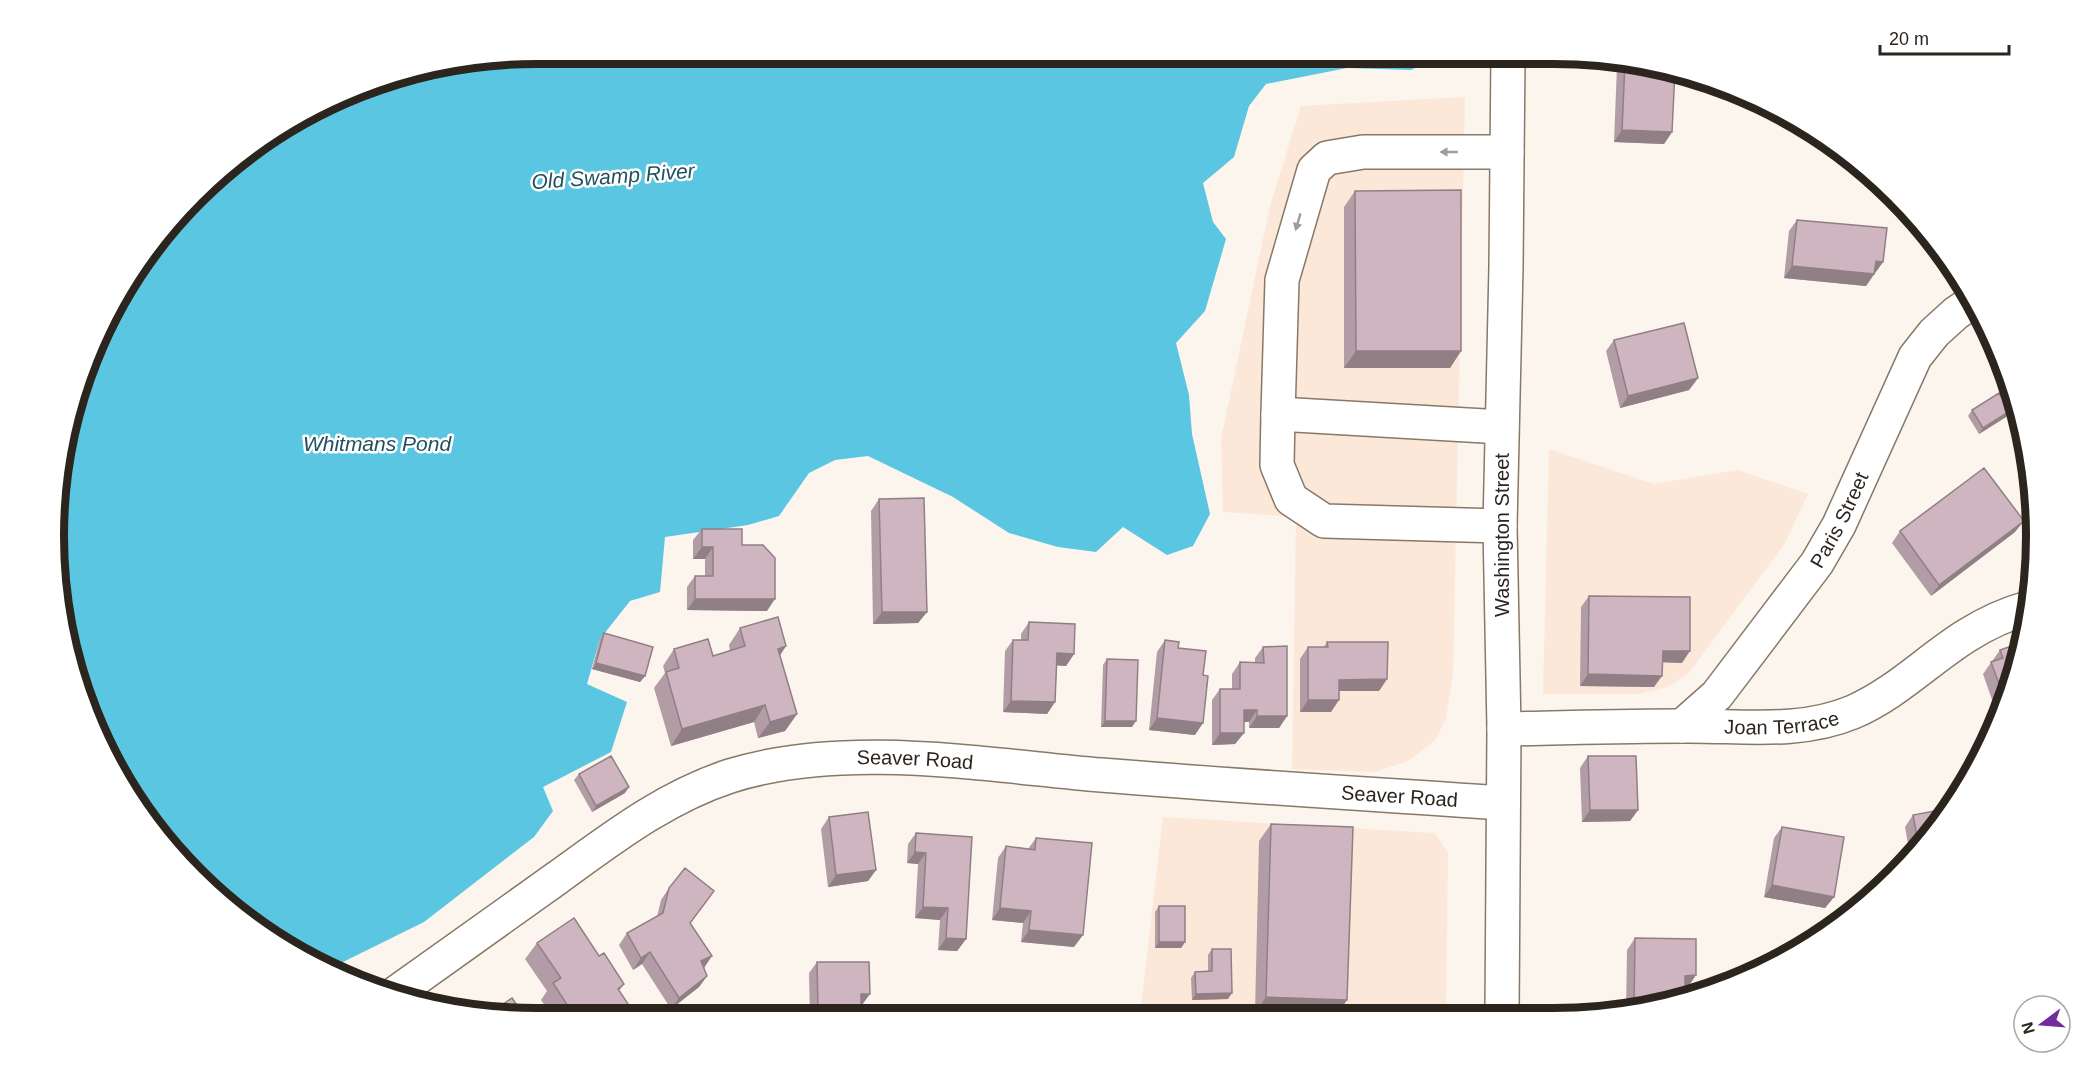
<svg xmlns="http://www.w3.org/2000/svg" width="2090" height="1072" viewBox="0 0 2090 1072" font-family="Helvetica,sans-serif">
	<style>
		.commercial { fill: #fbe8d8 }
		.water { fill: #5bc6e1 }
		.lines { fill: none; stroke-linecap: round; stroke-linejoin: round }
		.minor-casing { stroke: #887867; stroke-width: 36 }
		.major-casing { stroke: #887867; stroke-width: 36 }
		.minor { stroke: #fff; stroke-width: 33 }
		.major { stroke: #fff; stroke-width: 33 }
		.wall { fill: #b29ca5 }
		.shaded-wall { fill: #917f86 }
		.building { fill: #cfb5c0; stroke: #917f86; stroke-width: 1.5 }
		.oneway { fill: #a09d9a }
		.labels { text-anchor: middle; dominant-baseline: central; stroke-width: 5; stroke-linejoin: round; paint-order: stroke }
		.street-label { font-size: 20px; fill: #2c251e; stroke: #fff }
		.water-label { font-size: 21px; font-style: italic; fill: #22515d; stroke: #fff }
		.rim { fill: none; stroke: #2c251e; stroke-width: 8 }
	</style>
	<rect width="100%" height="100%" fill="#fcf5ed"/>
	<path class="commercial" d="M1465,97L1453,674L1446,719L1435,740L1408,761L1375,772L1292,769L1296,517L1223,512L1221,439L1270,206L1301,106Z
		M1549,449L1654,484L1738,470L1808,494L1785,543L1689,673L1668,687L1639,694H1543Z
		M1163,817L1435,833L1448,853L1446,1014L1140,1015Z"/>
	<path class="water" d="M536,54L1441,55L1411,70L1347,68L1266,84L1249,106L1234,157L1203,183L1213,222L1226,239L1205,311L1176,343L1189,395L1192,434L1210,514L1193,546L1167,555L1123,527L1096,552L1058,547L1009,533L953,497L868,456L835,460L809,473L779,516L748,525L665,537L660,592L630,601L600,639L587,684L627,702L611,752L543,787L553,811L534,837L424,922L343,962L319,965L195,877L104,749L58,599L63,442L91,351L135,269L242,154L381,80Z"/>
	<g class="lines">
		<defs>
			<g id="minor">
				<path d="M1278,414L1282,280L1314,170L1327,158L1363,152H1507"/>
				<path d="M1500,526L1324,521L1291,499L1277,465L1278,414L1502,427"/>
				<path id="s1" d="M1682,726L1717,695L1817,563L1839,525L1915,357L1934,333L1956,313L1974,301"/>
				<path id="s2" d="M1504,729C1563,728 1622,726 1682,726C1740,725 1798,735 1853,712C1895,694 1928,660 1966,636C1985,624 2006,614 2028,608"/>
				<path id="s3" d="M393,995C447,956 502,917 557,878C611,839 665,797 730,776C845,740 983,765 1101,775C1234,786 1369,794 1503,803"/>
			</g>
			<path id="major" d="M1502,1014L1504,729L1500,526L1506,267L1508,55"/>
		</defs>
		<use href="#minor" class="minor-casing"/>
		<use href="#major" class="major-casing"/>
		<use href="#minor" class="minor"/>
		<use href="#major" class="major"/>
	</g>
	<path class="wall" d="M1621,61L1675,70L1672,132L1664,144L1614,142L1617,66Z
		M1355,191L1461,351L1450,368H1344V207Z
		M1797,220L1883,262L1866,286L1784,278L1789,231Z
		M1614,340L1698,378L1689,390L1620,408L1606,351Z
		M1972,410L2010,411L2006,417L1979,434L1968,416Z
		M879,499L927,612L918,623L873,624L871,511Z
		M702,529L742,545L767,611L687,610V587L695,576H705V559H693V540Z
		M1900,531L2015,532L1931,596L1892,543Z
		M1589,596L1682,663L1663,662L1654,687L1580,686L1581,607Z
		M1029,622L1074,654L1066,666L1057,665L1055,702L1047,714L1003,712L1005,651L1013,640H1021V634Z
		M740,628L786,646L780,655L797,714L785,731L758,738L754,722L671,746L654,688L665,673L663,666L674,649L713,656L730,651L729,645Z
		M604,633L645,676L640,682L592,669L600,639Z
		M1165,640L1195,735L1149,730L1157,652Z
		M1327,642L1387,679L1379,691H1339L1331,712H1300V659L1308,647H1324Z
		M1263,647L1287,716L1279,728H1249V722H1244V733L1235,744L1212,745V700L1220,689H1232V674L1240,662H1255V658Z
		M2000,650L2020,660L1998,717L1983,674Z
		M1107,659L1132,727H1101L1103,665Z
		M1588,756L1638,810L1630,821L1582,822L1580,768Z
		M579,774L625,793L592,812L574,780Z
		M1913,815L1936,830L1910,855L1905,827Z
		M829,817L876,870L868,881L828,887L821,829Z
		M1271,824L1347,1000L1255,1013L1259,841Z
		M1782,827L1834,897L1825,908L1764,897L1774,838Z
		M916,833L966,939L957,951L938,950L940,920L915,918L918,864L907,863L908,844Z
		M1036,838L1074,947L1021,942L1023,923L992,920L998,858L1006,846L1028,849Z
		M669,888L706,903L690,923L707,976L699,987L671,1009L642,964L633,970L619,945L627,933L657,917L661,900Z
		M1159,906L1185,942L1181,948H1155V912Z
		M1635,938L1696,975L1688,987H1685V996L1626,1011L1627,950Z
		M537,943L599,956L624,984L619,991L636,1016L656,1017H553L541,1000L547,991L525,959Z
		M1212,949L1228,999L1192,1000L1191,978L1195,972L1208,971V955Z
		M817,962L862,1005L855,1016H810L809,973Z"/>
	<path class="shaded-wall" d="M1622,130L1672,132L1664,144L1614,142Z
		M1876,261L1883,262L1875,273H1867Z
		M1792,266L1874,274L1866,286L1784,278Z
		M1356,351H1461L1450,368H1344Z
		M1698,378L1689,390L1620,408L1628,396Z
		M2010,411L2006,417L1979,434L1983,428Z
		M2024,521L2015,532L1931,596L1939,585Z
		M702,547H713L705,559H693Z
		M695,599H775L767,611L687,610Z
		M882,612H927L918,623L873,624Z
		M786,646L775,663L778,649Z
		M1663,651H1690L1682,663L1655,662Z
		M1057,653L1074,654L1066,666L1049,665Z
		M596,663L645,676L640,682L592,669Z
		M1588,674L1662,676L1654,687L1580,686Z
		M1387,679L1379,691H1331L1339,680Z
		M1308,700H1339L1331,712H1300Z
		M1011,701L1055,702L1047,714L1003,712Z
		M765,705L754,722L671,746L682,729Z
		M1244,710H1257L1249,722H1236Z
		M797,714L785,731L758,738L770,722Z
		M1257,716H1287L1279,728H1249Z
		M1157,718L1203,723L1195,735L1149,730Z
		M1105,721H1136L1132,727H1101Z
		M1220,733H1244L1235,744L1212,745Z
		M629,787L625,793L592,812L596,806Z
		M1590,810H1638L1630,821L1582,822Z
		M915,852L926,853L918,864L907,863Z
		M876,870L868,881L828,887L836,875Z
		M1772,885L1834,897L1825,908L1764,897Z
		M923,907L948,908L940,920L915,918Z
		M1000,908L1031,911L1023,923L992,920Z
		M1029,930L1083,935L1074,947L1021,942Z
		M946,938L966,939L957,951L938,950Z
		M1159,942H1185L1181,948H1155Z
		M650,952L642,964L633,970L641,958Z
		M712,956L704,968L701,961Z
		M1696,975L1688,987H1677L1685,976Z
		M707,976L699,987L671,1009L679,998Z
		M1232,993L1228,999L1192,1000L1196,994Z
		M861,994H870L862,1005H853Z
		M1266,997L1347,1000L1337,1015L1255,1013Z
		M818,1007H861L855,1016H812Z"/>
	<path class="building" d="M1625,62L1675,70L1672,132L1622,130Z
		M1461,190V351H1356L1355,191Z
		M1797,220L1887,228L1883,262L1876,261L1874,274L1792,266Z
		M1684,323L1698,378L1628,396L1614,340Z
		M1999,393L2010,411L1983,428L1972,410Z
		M1984,468L2024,521L1939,585L1900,531Z
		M924,498L927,612H882L879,499Z
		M702,529H742V545H763L775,558V599H695V576H713V547H702Z
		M1589,596L1690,597V651H1663L1662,676L1588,674Z
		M778,617L786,646L778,649L797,714L770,722L765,705L682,729L666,672L679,668L674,649L708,639L713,656L745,646L740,628Z
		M1029,622L1075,624L1074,654L1057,653L1055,702L1011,701L1013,640H1028Z
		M604,633L653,647L645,676L596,663Z
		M1165,640L1179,642L1178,648L1206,651L1203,675L1208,676L1203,723L1157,718Z
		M1327,642H1388L1387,679L1339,680V700H1308V647H1328Z
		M2023,642L2020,660L2005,700L1991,662L2003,658L2000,650Z
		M1287,646V716H1257V710H1244V733H1220V689H1240V662L1264,663L1263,647Z
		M1107,659L1138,660L1136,721H1105Z
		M611,756L629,787L596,806L579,774Z
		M1588,756H1636L1638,810H1590Z
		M1950,808L1936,830L1919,847L1913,815Z
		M868,812L876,870L836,875L829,817Z
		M1271,824L1353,827L1347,1000L1266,997Z
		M1782,827L1844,837L1834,897L1772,885Z
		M916,833L972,837L966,939L946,938L948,908L923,907L926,853L915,852Z
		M1036,838L1092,843L1083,935L1029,930L1031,911L1000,908L1006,846L1035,850Z
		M685,868L714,891L690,923L712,956L701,961L707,976L679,998L650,952L641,958L627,933L663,913L669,888Z
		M1159,906H1185V942H1159Z
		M574,918L599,956L604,953L624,984L618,989L636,1016L650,1007L656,1017H590L586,1011L578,1017H575L553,983L561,978L537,943Z
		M1635,938L1696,939V975L1685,976V996L1634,1009Z
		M1212,949H1231L1232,993L1196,994L1195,972L1212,971Z
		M817,962H869L870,994H861V1007H818Z
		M512,998L525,1017H505L488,1014Z"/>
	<defs><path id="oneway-solid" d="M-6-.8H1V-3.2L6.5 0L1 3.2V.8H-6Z" transform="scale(1.5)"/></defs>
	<g class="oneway">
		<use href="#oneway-solid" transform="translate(1449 152) rotate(-180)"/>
		<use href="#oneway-solid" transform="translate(1298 222) rotate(106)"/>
	</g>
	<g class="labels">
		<g class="street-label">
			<text stroke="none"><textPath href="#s1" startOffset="261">Paris Street</textPath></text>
			<text transform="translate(1502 535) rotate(-90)">Washington Street</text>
			<text stroke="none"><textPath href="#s2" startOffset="278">Joan Terrace</textPath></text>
			<text stroke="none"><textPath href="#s3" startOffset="590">Seaver Road</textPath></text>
			<text stroke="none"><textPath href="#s3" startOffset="1076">Seaver Road</textPath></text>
		</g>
		<g class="water-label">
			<text transform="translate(613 176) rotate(-4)">Old Swamp River</text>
			<text x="377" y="443">Whitmans Pond</text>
		</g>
	</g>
	<path d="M0 0H2090V1072H0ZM536 64H1554A472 472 0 0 1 2026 536V536A472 472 0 0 1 1554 1008H536A472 472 0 0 1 64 536V536A472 472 0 0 1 536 64Z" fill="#fff" fill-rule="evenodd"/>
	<path class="rim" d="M536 64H1554A472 472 0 0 1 2026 536V536A472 472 0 0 1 1554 1008H536A472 472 0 0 1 64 536V536A472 472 0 0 1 536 64Z"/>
	<g transform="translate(2042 1024) rotate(254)"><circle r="28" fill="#ffffff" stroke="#aba8a5" stroke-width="1.5"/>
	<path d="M0-4.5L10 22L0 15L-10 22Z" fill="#712ca0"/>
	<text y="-9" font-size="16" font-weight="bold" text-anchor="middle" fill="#2c251e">N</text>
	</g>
	<path d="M1880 45v9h129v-9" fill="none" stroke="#2c251e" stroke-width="3"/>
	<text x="1889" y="45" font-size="18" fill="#2c251e" stroke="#ffffff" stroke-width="4.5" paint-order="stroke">20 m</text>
</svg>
